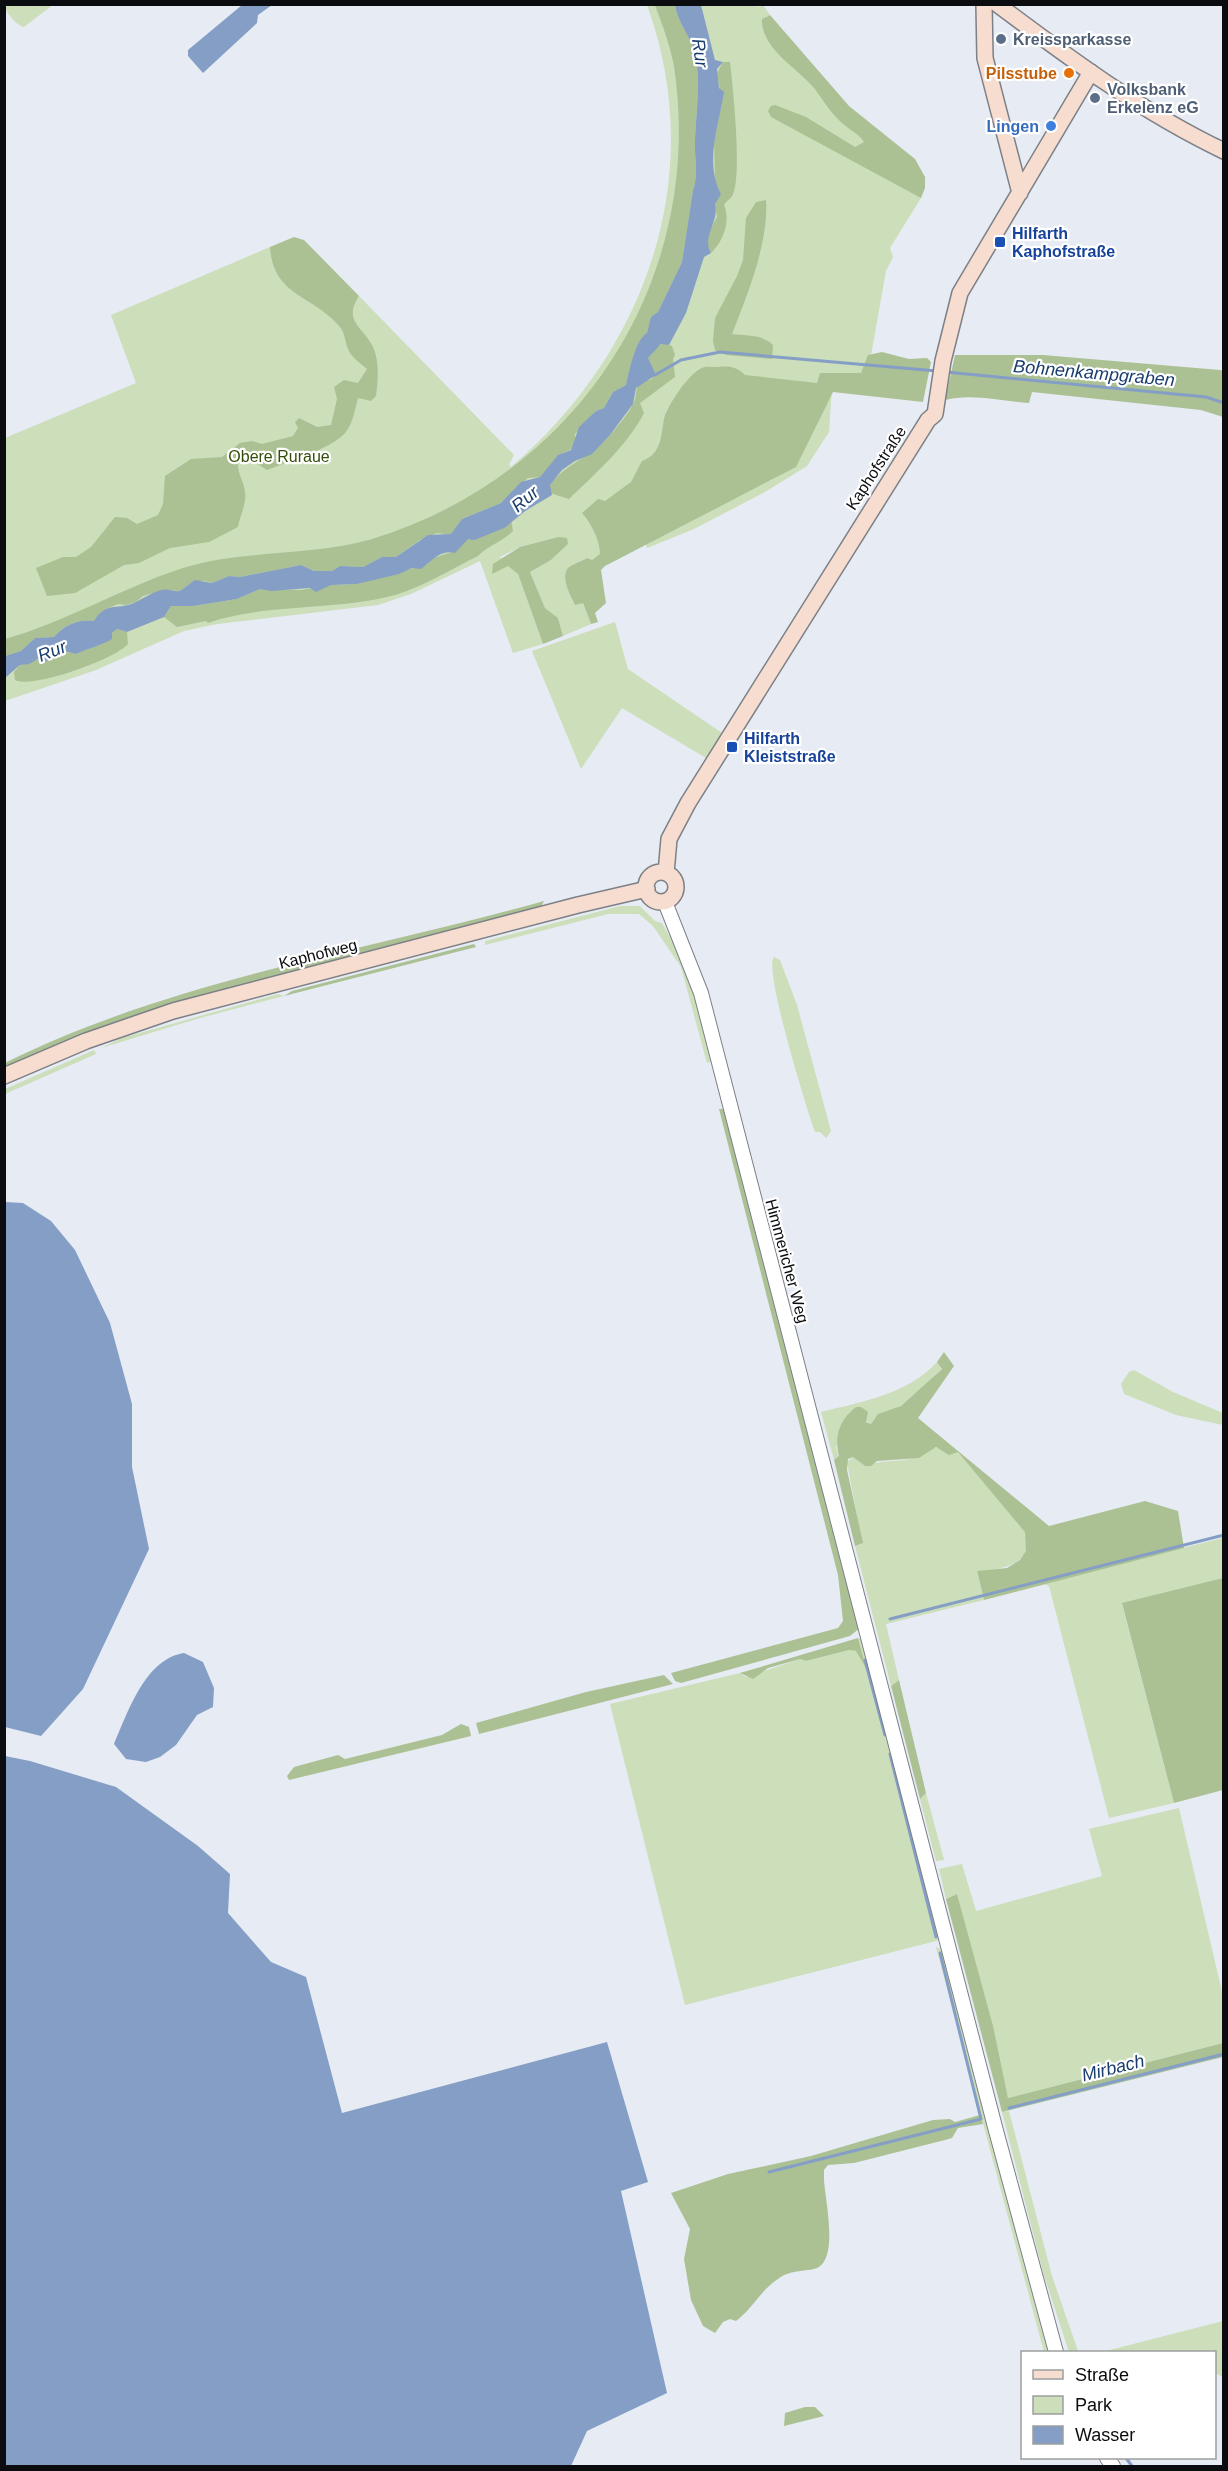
<svg xmlns="http://www.w3.org/2000/svg" width="1228" height="2471" viewBox="0 0 1228 2471" font-family="Helvetica,sans-serif">
	<style>
		.green { fill: #ccdeba }
		.forest { fill: #abc194 }
		.water { fill: #849ec6 }
		.lines { fill: none; stroke-linecap: round; stroke-linejoin: round }
		.stream { stroke: #849ec6; stroke-width: 3 }
		.river { stroke: #849ec6; stroke-width: 18 }
		.tertiary-casing { stroke: #7c8087; stroke-width: 16 }
		.secondary-casing { stroke: #7c8087; stroke-width: 18 }
		.tertiary { stroke: #fff; stroke-width: 14 }
		.secondary { stroke: #f7dcd0; stroke-width: 15 }
		.service-dot { fill: #5c6f8a; stroke: #fff; stroke-width: 2 }
		.food-dot { fill: #e8710a; stroke: #fff; stroke-width: 2 }
		.shop-dot { fill: #3f7fe0; stroke: #fff; stroke-width: 2 }
		.transit-dot { fill: #1a4fb4; stroke: #fff; stroke-width: 2 }
		.labels { text-anchor: middle; dominant-baseline: central; stroke-width: 4.5; stroke-linejoin: round; paint-order: stroke }
		.service-label { font-size: 16px; font-weight: bold; fill: #4e5e75; stroke: #fff; text-anchor: start }
		.food-label { font-size: 16px; font-weight: bold; fill: #c56008; stroke: #fff; text-anchor: end }
		.shop-label { font-size: 16px; font-weight: bold; fill: #366cbe; stroke: #fff; text-anchor: end }
		.transit-label { font-size: 16px; font-weight: bold; fill: #164399; stroke: #fff; text-anchor: start }
		.park-label { font-size: 16px; fill: #344e09; stroke: #fff }
		.street-label { font-size: 16px; fill: #0b0c0f; stroke: #fff }
		.water-label { font-size: 18px; font-style: italic; fill: #1a3d6f; stroke: #fff }
	</style>
	<rect width="100%" height="100%" fill="#e7ebf3"/>
	<path class="green" d="M54,4L24,27C16,25 5,12 5,5Z
		M755,4L757,7L763,5L770,15L765,17L921,198L890,248L893,257L886,271L865,389L832,386L829,432L807,466L765,492L694,529L647,548L641,532L592,560L587,558L569,567L591,624L563,636L558,618L545,608L530,572L551,560L568,544L558,537L520,547L500,557L518,574L543,644L513,653L480,561L411,594L378,605L217,624L184,631L96,670L5,701V438L136,383L111,315L270,247L355,303L359,296L514,455L509,465L511,467C646,352 709,175 647,5Z
		M615,622L628,669L722,733L706,758L622,708L581,769L532,651Z
		M620,906H640L655,921L662,923L685,963L696,991L712,1061L707,1063L681,967L653,926L639,914H608L485,945V941Z
		M774,957L780,960L797,1005L831,1131L826,1138L820,1132H815C807,1110 763,968 774,957Z
		M278,994L284,996L200,1018L101,1048L122,1038Z
		M94,1050L96,1054L5,1094V1089Z
		M937,1362L942,1368C930,1381 916,1393 903,1404C892,1413 880,1411 871,1424L850,1411L836,1447L839,1457L834,1460L821,1412C864,1401 906,1395 937,1362Z
		M1134,1370L1173,1392L1223,1413V1425L1176,1415L1124,1394L1121,1384L1129,1372Z
		M818,1417L933,1858L931,1860Z
		M931,1447L958,1451L1022,1524C1041,1564 1005,1568 977,1572L984,1600L886,1624L899,1680L891,1686L855,1546L862,1543L847,1462L853,1457L865,1466C886,1457 917,1466 931,1447Z
		M1223,1538V1578L1122,1604L1174,1803L1109,1818L1049,1586L1041,1583Z
		M858,1638L862,1639L940,1940L685,2005L610,1704L740,1673L746,1677L800,1659L806,1661L849,1650L856,1651L864,1662Z
		M926,1793L944,1860L936,1861L920,1799Z
		M1179,1808L1223,1996V2043L1008,2098L957,1894L946,1899L939,1869L962,1864L976,1911L1102,1876L1089,1829Z
		M936,1947L943,1950L977,2085L1050,2352H1044Z
		M1009,2111L1052,2276L1078,2351L1069,2352L1043,2272L1002,2112Z
		M1223,2321V2377L1215,2373L1214,2352H1102Z"/>
	<path class="forest" d="M655,5H675C676,16 686,31 691,42C703,66 696,113 695,140C694,157 699,173 693,190L682,262L658,312L650,322L647,334C635,340 629,371 626,385L613,392L604,408L596,411L575,434C576,455 567,447 556,458C551,464 546,471 540,477L528,478L501,503L462,519L451,535L437,533L420,540L396,557H382L363,567L340,566L332,571H314L301,565L240,577L229,576L212,583C199,578 190,583 180,591L163,590L143,596L136,602L126,605L118,604L106,609L95,621C79,619 63,625 54,637L35,638L21,651L5,656V639C66,622 121,588 183,568C244,549 310,557 372,539C578,476 706,280 674,66C670,45 662,24 655,5Z
		M770,15L849,106L915,159L925,177V188L921,198L771,117L768,111L771,106L775,105L806,117L855,147L864,142C859,134 854,133 847,127C833,117 824,101 814,88C798,68 761,49 762,19Z
		M723,62H730C733,88 742,173 733,194C732,198 727,200 724,205C731,222 723,241 711,253L708,248V233L717,217L715,204L718,188L715,181L714,136L722,103L717,73Z
		M766,200C769,242 747,296 732,334C746,336 762,334 773,345L772,359L726,355L715,350L713,341L715,318L737,276L743,260L746,218L756,202Z
		M294,237L304,240L359,296C343,321 362,326 372,345C380,361 378,380 376,396L371,401L358,398C355,409 353,424 345,433C331,449 287,462 267,470L249,459L238,462C237,474 244,481 245,492C247,503 240,515 238,527L209,542L170,548L139,563L124,565L75,593L47,596L36,568L63,557H76L91,547L115,517L127,518L137,524L158,515L163,504L165,476L191,459L222,457L240,443L252,441L262,444L293,436L298,428L295,422L299,418L317,427L331,425L337,399L334,387L344,380L358,383L367,369C360,363 351,357 348,349C345,342 345,333 340,327C314,295 273,297 270,247Z
		M664,343L672,346L675,355L673,359L675,377L640,403L644,413C627,446 595,474 569,499L550,493V485C566,463 592,457 610,435C618,426 629,413 634,402C637,396 635,389 639,385C642,381 647,381 652,379L648,358L657,347Z
		M882,352L909,359L927,358L931,362L923,402L833,392L796,467L605,566L601,570L606,603L595,613L598,622L591,624L583,603L575,605C571,596 559,576 569,567C573,564 582,561 587,558L592,560L600,554C600,540 591,523 582,513L598,499L605,501L631,482L642,461C662,454 661,435 664,419C667,406 689,373 702,368C705,366 712,367 716,367C728,366 736,366 745,375L817,383L820,373H861L868,355Z
		M955,355H1043L1220,370L1223,371V417L1201,410L1032,392L1029,403C1002,401 971,393 945,400Z
		M508,512L515,517L511,520L513,531C502,542 489,545 478,556C451,569 423,587 395,595C336,611 265,603 208,623L206,621L177,627L164,617L171,606H193L237,599L260,589L301,590L331,585L357,584L428,564L430,559L452,552L470,537L490,531L499,518Z
		M558,537L567,538L568,544L551,560L530,572L545,608L558,618L563,636L543,644L518,574L508,566L492,574L493,564L520,547Z
		M117,629L127,632L128,644C114,660 31,689 15,680L14,672L20,665C37,662 59,647 76,654C88,648 100,646 111,639L112,633Z
		M544,901L541,907L5,1070V1063C174,979 363,952 544,901Z
		M474,944L476,947L284,996L292,991Z
		M719,1109H724L860,1628L850,1636L681,1683L675,1681L671,1673L838,1628L843,1621L838,1575Z
		M944,1352L954,1366L918,1418L1049,1526L1145,1501L1178,1511L1184,1548L984,1600L977,1571L1007,1568L1020,1560L1026,1551L1025,1532L958,1452L949,1455L936,1447L919,1458L877,1461L871,1466H865L853,1457L848,1459L847,1470L863,1543L855,1546L834,1460L839,1456C834,1437 839,1420 856,1407H861L868,1412L866,1422L871,1424L878,1414L901,1406L942,1369L937,1362Z
		M1223,1578V1790L1174,1803L1122,1603Z
		M858,1638L865,1664L866,1668L856,1651L849,1650L806,1661L800,1659L768,1668L753,1679L740,1673Z
		M664,1675L673,1684L479,1734L476,1723L586,1692Z
		M899,1680L926,1793L920,1799L891,1686Z
		M461,1724L469,1727L471,1736L289,1780L287,1776L294,1767L338,1755L345,1759L442,1735Z
		M957,1894L993,2026L1008,2098L1223,2043V2057L1002,2112L946,1899Z
		M980,2115L983,2124L958,2128L952,2138L945,2140L854,2163L828,2165L824,2170V2180C825,2199 839,2258 817,2268C806,2272 791,2269 778,2279C761,2290 752,2309 736,2321L730,2319L723,2322L715,2333L703,2326L691,2300L684,2259L690,2229L671,2193L728,2174L811,2156L933,2120L950,2119L955,2122Z
		M805,2407H815L824,2416L784,2426L785,2413Z"/>
	<path class="water" d="M242,5H272L258,15L257,23L203,73L188,56V50Z
		M675,5H701L715,60L723,62L717,69L719,88L724,92C719,125 704,162 721,194L715,204C720,222 701,236 711,253L704,257L686,313L669,345L661,344L648,358L656,375L636,388L633,404L610,435L592,454L575,461L562,470L550,485L552,495L515,517L508,512L499,518L487,534L470,537L455,553C440,549 432,561 421,569L412,568L399,574L357,584L331,585L316,592L310,588L271,591L260,589L237,599L193,606H171L164,617L127,632L117,629L112,633V639C100,646 89,648 76,654L64,651L58,656L50,655L47,661L38,659L29,664L20,665L5,678V656L21,651L35,638L54,637C64,625 79,619 94,621C107,600 119,611 136,602C144,598 151,593 161,590C167,588 174,592 180,591L195,580L212,583L229,576L240,577L301,565L314,571H332L340,566L363,567L382,557H396L428,535L451,534L462,519L501,503L521,482L540,477L558,455L571,450L579,427L596,411L604,408L613,392L626,385C629,371 635,340 647,333L651,317L658,312L682,262L693,190C699,173 694,157 695,140C696,113 703,66 691,42C686,32 676,16 675,5Z
		M5,1202L23,1203L51,1221L75,1250L110,1323L132,1404V1467L149,1549L83,1689L41,1736L5,1727Z
		M184,1653L203,1662L214,1688L213,1707L197,1715L176,1745L160,1757L146,1762L126,1759L114,1744C128,1712 145,1659 184,1653Z
		M5,1756L30,1761L116,1787L198,1846L230,1874L228,1913L271,1962L306,1977L342,2113L607,2042L648,2182L621,2191L667,2393L587,2431L571,2466H5Z"/>
	<g class="lines">
		<path class="stream" d="M946,372L1206,397L1224,403
			M655,375L681,360L720,352L937,371
			M890,1619L1224,1535
			M865,1660L885,1735
			M890,1754L936,1937
			M1009,2108L1224,2054
			M769,2172L981,2119L940,1953
			M1126,2458L1132,2466"/>
		<path class="river" d="M473,531L500,520L528,497"/>
		<defs>
			<path id="tertiary" d="M665,902L701,993L995,2127L1056,2352
				M1107,2458L1113,2466"/>
			<path id="secondary" d="M984,4L985,58L1020,193
				M997,4C1069,58 1142,112 1224,151
				M646 887a15 15 0 1 1 30 0a15 15 0 1 1-30 0Z
				M666,873L669,839L688,803L928,420L935,414L943,361L960,293L1091,72
				M4,1076L86,1041L173,1011L578,905L647,889"/>
		</defs>
		<use href="#tertiary" class="tertiary-casing"/>
		<use href="#secondary" class="secondary-casing"/>
		<use href="#tertiary" class="tertiary"/>
		<use href="#secondary" class="secondary"/>
	</g>
	<g class="service-dot">
		<circle cx="1001" cy="39" r="6"/>
		<circle cx="1095" cy="98" r="6"/>
	</g>
	<circle class="food-dot" cx="1069" cy="73" r="6"/>
	<circle class="shop-dot" cx="1051" cy="126" r="6"/>
	<g class="transit-dot">
		<rect x="994" y="236" width="12" height="12" rx="3"/>
		<rect x="726" y="741" width="12" height="12" rx="3"/>
	</g>
	<g class="labels">
		<g class="service-label">
			<text x="1013" y="39">Kreissparkasse</text>
			<text x="1107" y="89">Volksbank<tspan x="1107" dy="18">Erkelenz eG</tspan></text>
		</g>
		<g class="food-label">
			<text x="1057" y="73">Pilsstube</text>
		</g>
		<g class="shop-label">
			<text x="1039" y="126">Lingen</text>
		</g>
		<g class="transit-label">
			<text x="1012" y="233">Hilfarth<tspan x="1012" dy="18">Kaphofstraße</tspan></text>
			<text x="744" y="738">Hilfarth<tspan x="744" dy="18">Kleiststraße</tspan></text>
		</g>
		<g class="park-label">
			<text x="279" y="456">Obere Ruraue</text>
		</g>
		<g class="street-label">
			<text transform="translate(876 468) rotate(-57)">Kaphofstraße</text>
			<text transform="translate(318 954) rotate(-14)">Kaphofweg</text>
			<text transform="translate(787 1261) rotate(75)">Himmericher Weg</text>
		</g>
		<g class="water-label">
			<text transform="translate(700 53) rotate(82)">Rur</text>
			<text transform="translate(1094 373) rotate(5)">Bohnenkampgraben</text>
			<text transform="translate(525 499) rotate(-40)">Rur</text>
			<text transform="translate(52 651) rotate(-22)">Rur</text>
			<text transform="translate(1113 2068) rotate(-14)">Mirbach</text>
		</g>
	</g>
	<rect width="1228" height="2471" fill="none" stroke="#0b0c0f" stroke-width="12"/>
	<rect x="1021" y="2351" width="195" height="108" fill="#ffffff" stroke="#9d9e9f" stroke-width="1.5"/>
	<rect x="1033" y="2370" width="30" height="9" fill="#f7dcd0" stroke="#9d9e9f" stroke-width="1.5"/>
	<text x="1075" y="2381" font-size="18" fill="#0b0c0f">Straße</text>
	<rect x="1033" y="2396" width="30" height="18" fill="#ccdeba" stroke="#9d9e9f" stroke-width="1.5"/>
	<text x="1075" y="2411" font-size="18" fill="#0b0c0f">Park</text>
	<rect x="1033" y="2426" width="30" height="18" fill="#849ec6" stroke="#9d9e9f" stroke-width="1.5"/>
	<text x="1075" y="2441" font-size="18" fill="#0b0c0f">Wasser</text>
</svg>
